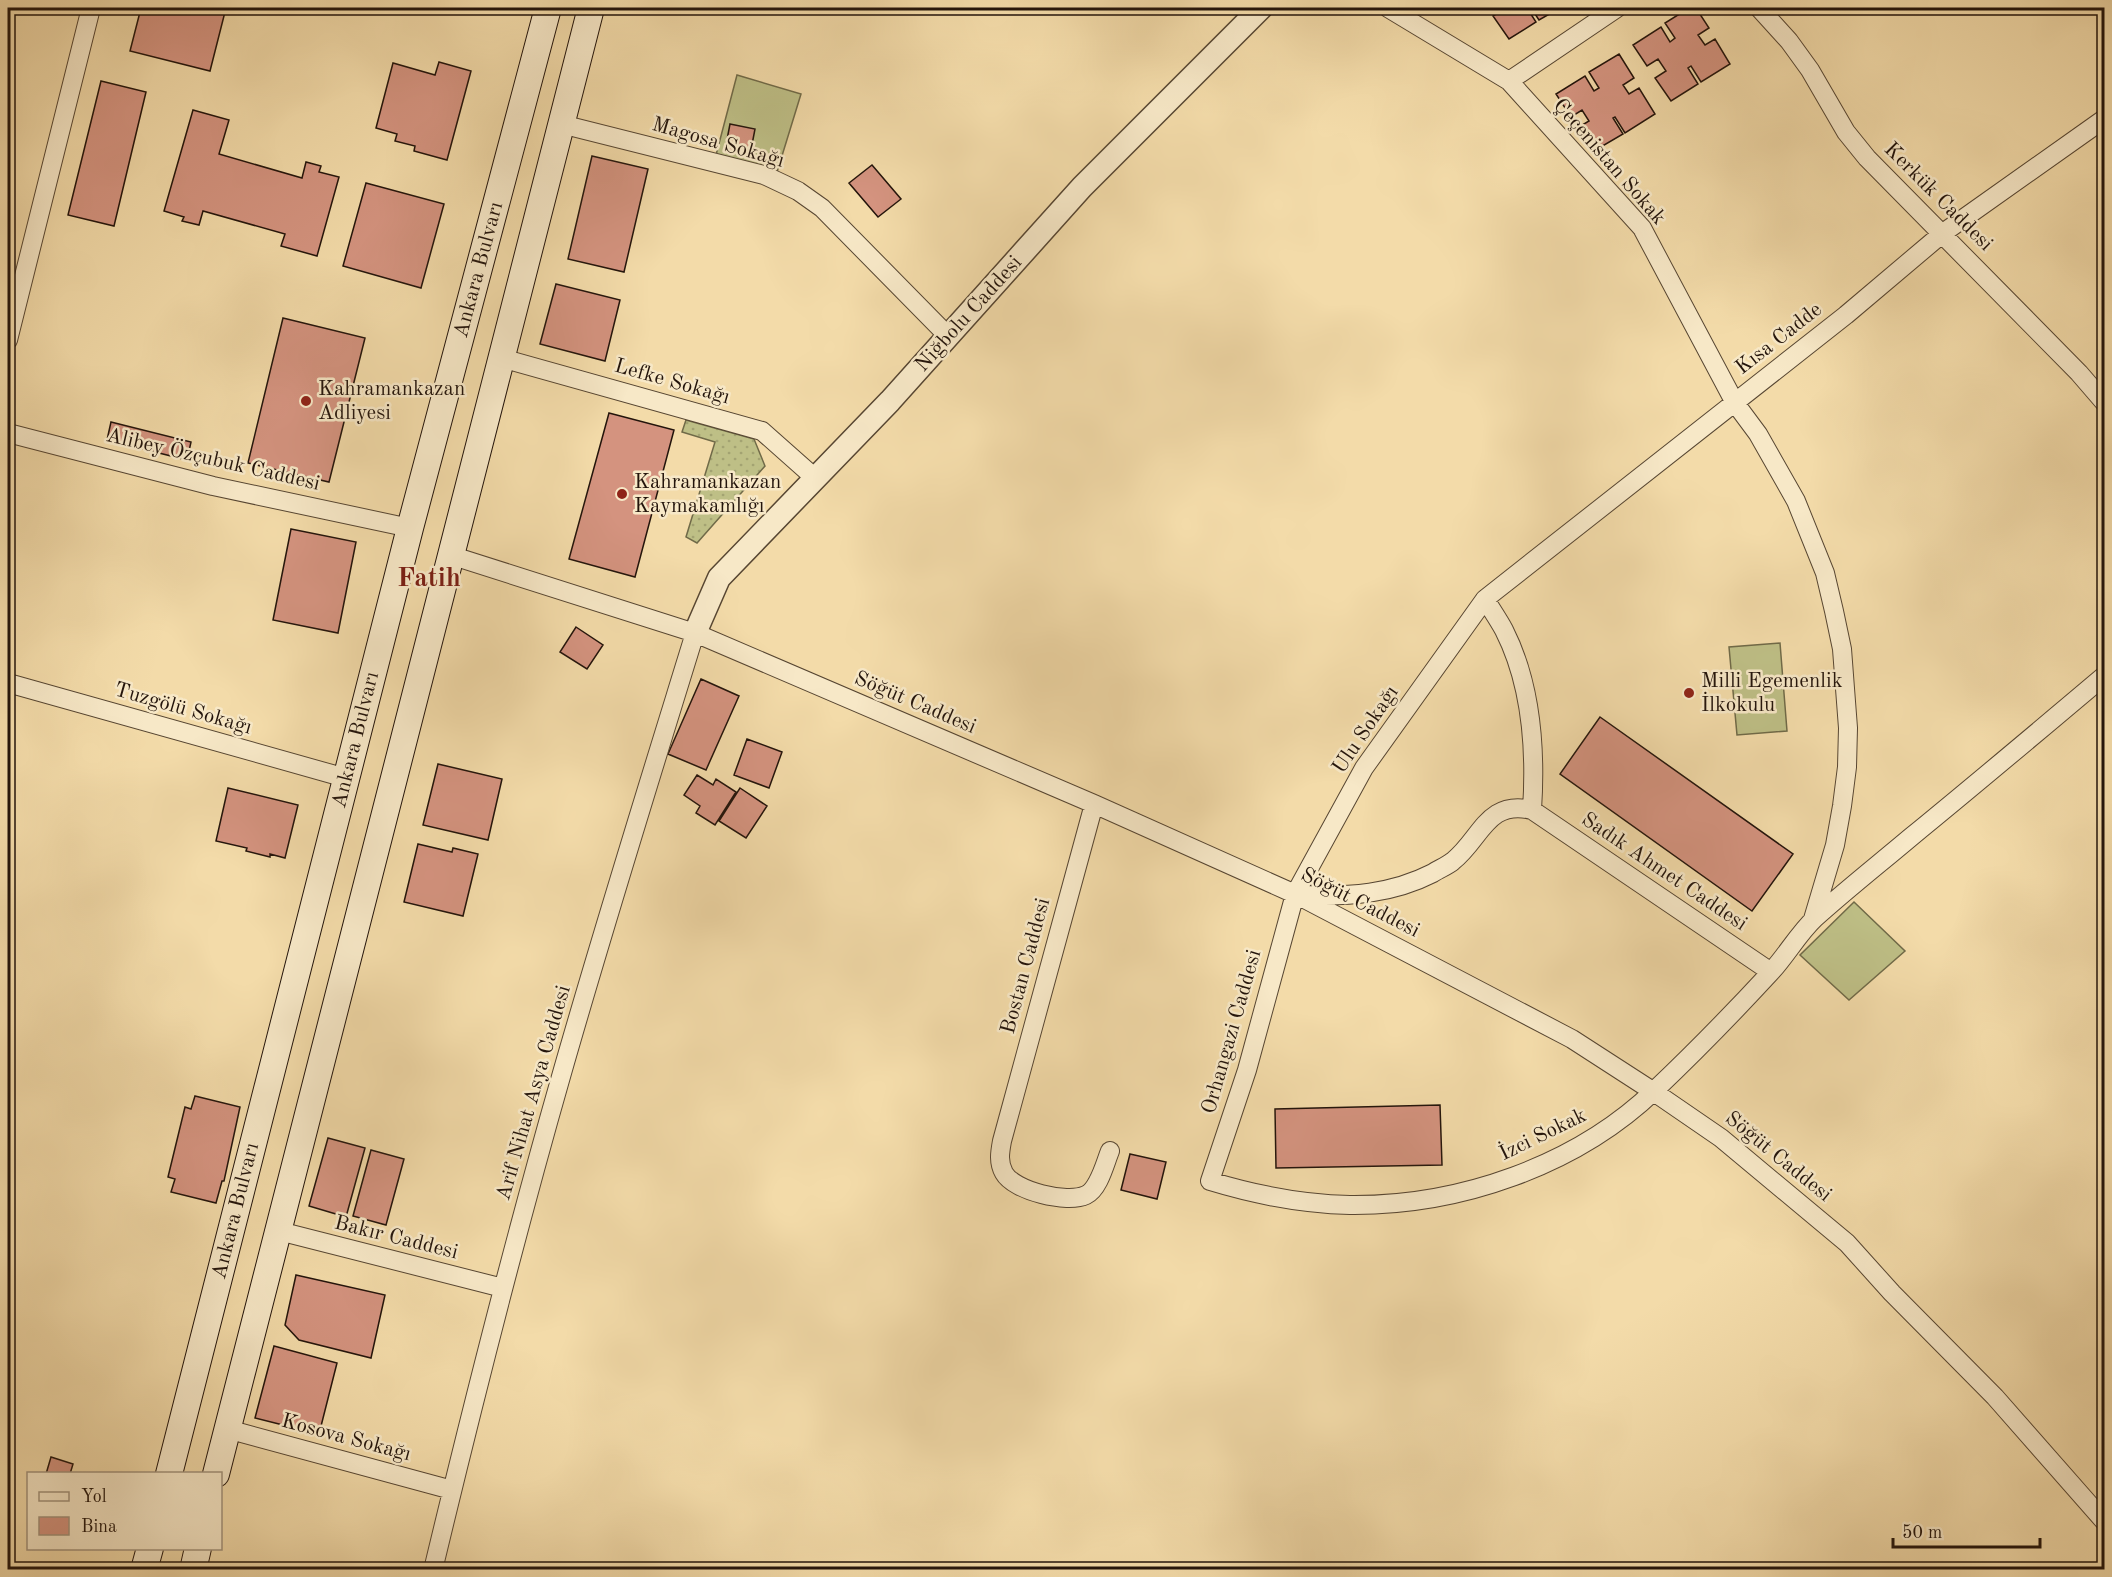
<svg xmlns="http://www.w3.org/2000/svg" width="2112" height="1577" viewBox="0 0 2112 1577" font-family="'Old Standard TT',serif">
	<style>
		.grass { fill: url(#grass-dots); stroke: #706a48; stroke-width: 1.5 }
		.garden { fill: #bebf86; stroke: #706a48; stroke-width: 1.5 }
		.building { fill: #d4937f; stroke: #23140b; stroke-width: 1.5 }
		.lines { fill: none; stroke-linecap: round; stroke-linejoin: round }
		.minor-casing { stroke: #574632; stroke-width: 20 }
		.tertiary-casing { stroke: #574632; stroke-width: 25 }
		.secondary-casing { stroke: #23140b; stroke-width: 28 }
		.minor { stroke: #f7e8c7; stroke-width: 18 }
		.tertiary { stroke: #f7e8c7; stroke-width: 22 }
		.secondary { stroke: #f7e8c7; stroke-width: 26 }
		.poi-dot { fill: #8f2418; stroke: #f7e8c7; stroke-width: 2 }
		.labels { text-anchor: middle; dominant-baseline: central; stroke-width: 5; stroke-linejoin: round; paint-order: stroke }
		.street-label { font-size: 21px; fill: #23140b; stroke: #f7e8c7 }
		.poi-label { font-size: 21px; fill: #23140b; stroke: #f7e8c7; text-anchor: start }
		.district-label { font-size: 27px; font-weight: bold; fill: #7a1f14; stroke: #f7e8c7 }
	</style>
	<defs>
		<pattern id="grass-dots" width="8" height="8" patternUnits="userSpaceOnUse" patternTransform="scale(1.5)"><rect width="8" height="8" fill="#bebf86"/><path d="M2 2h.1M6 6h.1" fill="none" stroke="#a3a372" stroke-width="1.8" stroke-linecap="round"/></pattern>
	</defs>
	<rect width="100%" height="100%" fill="#f3dba9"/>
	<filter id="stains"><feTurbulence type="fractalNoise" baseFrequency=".00333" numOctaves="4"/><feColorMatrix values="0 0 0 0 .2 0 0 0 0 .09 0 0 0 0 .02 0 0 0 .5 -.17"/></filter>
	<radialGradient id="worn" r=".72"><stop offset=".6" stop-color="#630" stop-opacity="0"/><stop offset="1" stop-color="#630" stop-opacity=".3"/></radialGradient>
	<path class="grass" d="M686,420L754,439L765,466L697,543L686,537L715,442L682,432Z"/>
	<path class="garden" d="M737,75L801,94L777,172L716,155Z
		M1780,643L1787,731L1737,735L1729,647Z
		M1854,902L1905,951L1849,1000L1800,955Z"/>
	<path class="building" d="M141,8H226L210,71L130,51Z
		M1503,8H1527L1536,22L1509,39L1493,16L1504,9Z
		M1531,8H1560L1539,20Z
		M1689,8H1696L1709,28L1698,35L1705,45L1715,39L1730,64L1701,82L1691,66L1688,68L1698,84L1671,101L1655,78L1666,71L1658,59L1647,66L1633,45L1661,27L1670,42L1675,38L1665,23Z
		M1619,54L1634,78L1623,85L1629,94L1639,88L1655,114L1625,133L1615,117L1613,118L1623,134L1594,151L1579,127L1589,121L1582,110L1571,117L1556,94L1585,76L1594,91L1599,88L1589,72Z
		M439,62L471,71L447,160L414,151L415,146L395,141L397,134L376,128L393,63L435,75Z
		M101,81L146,92L114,226L68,215Z
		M193,110L229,120L219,154L302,178L306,162L321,166L319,172L339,177L317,256L281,246L285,234L203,211L199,225L182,221L184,217L164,211Z
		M730,124L755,129L750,155L725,150Z
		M592,156L648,169L624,272L568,259Z
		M872,165L901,199L878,217L849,183Z
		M366,183L444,204L421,288L343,266Z
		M556,284L620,300L605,361L540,344Z
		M283,318L365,338L329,482L248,463Z
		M609,413L674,430L635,577L569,559Z
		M111,422L191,442L187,460L107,440Z
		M291,529L356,542L338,633L273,620Z
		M576,627L603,645L587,669L560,652Z
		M701,679L739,696L706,770L668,754Z
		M1600,717L1793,854L1752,911L1560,774Z
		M747,739L782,752L769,788L734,775Z
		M438,764L502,779L488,840L423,825Z
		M697,775L713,785L716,779L736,792L715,825L696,813L700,806L684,795Z
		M228,788L298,805L285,858L270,854V857L246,851L247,848L216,841Z
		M740,788L767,806L746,838L719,821Z
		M418,844L452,852L453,848L478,854L463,916L404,902Z
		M195,1096L240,1107L224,1181H222L216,1203L171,1192L175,1179L168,1177L185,1107L191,1109Z
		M1440,1105L1442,1165L1276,1168L1275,1109Z
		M328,1138L365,1148L346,1217L309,1206Z
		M371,1150L404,1159L386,1225L353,1216Z
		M1130,1154L1166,1162L1157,1199L1121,1190Z
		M296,1275L385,1295L371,1358L299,1340L285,1325Z
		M274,1346L337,1363L319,1434L255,1418Z
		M51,1457L73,1464L70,1474H46Z"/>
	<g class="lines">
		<defs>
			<path id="minor" d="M1388,8L1509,81L1642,228L1735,403L1758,434L1796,501L1825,573L1834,611L1842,649L1848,728L1847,767L1842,806L1835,845L1813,919
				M1759,8L1789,41L1810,70L1846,132L1867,158L2079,373L2104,402
				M1509,81L1617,8
				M2104,119L1943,233L1846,315L1485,599L1364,768L1295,894L1247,1070L1210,1181C1256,1195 1302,1204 1350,1205C1459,1206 1576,1166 1655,1090C1694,1053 1733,1013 1770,973C1786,956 1798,934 1815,918C1846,890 1879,864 1911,837C1976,784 2040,730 2104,676
				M561,124L764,175L798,191L822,208L948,336
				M8,340L91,8
				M501,358L762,431L815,478
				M8,433L213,486L410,528
				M450,555L695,633L1094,804L1295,894L1572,1039L1654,1092L1721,1138L1847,1243L1892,1293L1995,1397L2104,1521
				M1485,599C1491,609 1498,619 1504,630C1532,685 1536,750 1532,810
				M8,683L346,778
				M1094,804L1002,1141C1000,1152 998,1162 1004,1173C1014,1191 1067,1204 1086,1195C1099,1189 1105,1163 1110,1151
				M1303,895C1349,897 1392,894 1433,873C1439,869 1447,866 1453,861C1481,839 1487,799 1532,810L1771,972
				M279,1231L503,1288
				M227,1429L452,1490
				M433,1570C473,1403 515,1237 562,1073C604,926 650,779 695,633"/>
			<path id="tertiary" d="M695,633L719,578L890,401L1082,187L1261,8"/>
			<path id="secondary" d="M169,1474L410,528L548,8
				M216,1474L591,8
				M144,1570L150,1548
				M193,1570L198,1548"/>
		</defs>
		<use href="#minor" class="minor-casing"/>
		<use href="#tertiary" class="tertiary-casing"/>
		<use href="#secondary" class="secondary-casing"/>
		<use href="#minor" class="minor"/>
		<use href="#tertiary" class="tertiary"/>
		<use href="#secondary" class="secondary"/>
	</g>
	<g class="poi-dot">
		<circle cx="306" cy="401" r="6"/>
		<circle cx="622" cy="494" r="6"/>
		<circle cx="1689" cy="693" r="6"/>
	</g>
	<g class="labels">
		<g class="street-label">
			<text transform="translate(718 143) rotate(16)">Magosa Sokağı</text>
			<text transform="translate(1609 162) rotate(49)">Çeçenistan Sokak</text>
			<text transform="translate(1938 197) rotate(45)">Kerkük Caddesi</text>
			<text transform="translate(479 270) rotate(-75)">Ankara Bulvarı</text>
			<text transform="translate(969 314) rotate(-48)">Niğbolu Caddesi</text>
			<text transform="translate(1779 339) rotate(-38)">Kısa Cadde</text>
			<text transform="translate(672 382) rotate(16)">Lefke Sokağı</text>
			<text transform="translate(213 460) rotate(13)">Alibey Özçubuk Caddesi</text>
			<text transform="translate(915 703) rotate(23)">Söğüt Caddesi</text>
			<text transform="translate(183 709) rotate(16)">Tuzgölü Sokağı</text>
			<text transform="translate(1366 730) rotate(-56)">Ulu Sokağı</text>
			<text transform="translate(356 740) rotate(-76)">Ankara Bulvarı</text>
			<text transform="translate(1664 872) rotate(34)">Sadık Ahmet Caddesi</text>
			<text transform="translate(1360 903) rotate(27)">Söğüt Caddesi</text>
			<text transform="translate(1026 966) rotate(-75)">Bostan Caddesi</text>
			<text transform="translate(1232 1032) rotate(-74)">Orhangazi Caddesi</text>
			<text transform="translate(534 1093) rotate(-74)">Arif Nihat Asya Caddesi</text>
			<text transform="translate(1543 1135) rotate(-26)">İzci Sokak</text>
			<text transform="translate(1778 1157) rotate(39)">Söğüt Caddesi</text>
			<text transform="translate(236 1211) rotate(-76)">Ankara Bulvarı</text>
			<text transform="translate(396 1238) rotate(14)">Bakır Caddesi</text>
			<text transform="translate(346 1438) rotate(15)">Kosova Sokağı</text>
		</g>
		<g class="poi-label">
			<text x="318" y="389">Kahramankazan<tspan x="318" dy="24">Adliyesi</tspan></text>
			<text x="634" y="482">Kahramankazan<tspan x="634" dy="24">Kaymakamlığı</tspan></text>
			<text x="1701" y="681">Milli Egemenlik<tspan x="1701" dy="24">İlkokulu</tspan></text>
		</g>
		<g class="district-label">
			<text x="429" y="578">Fatih</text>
		</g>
	</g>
	<rect width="2112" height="1577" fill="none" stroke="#f3dba9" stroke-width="30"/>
	<rect x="9" y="9" width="2094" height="1559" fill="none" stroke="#23140b" stroke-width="3"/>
	<rect x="15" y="15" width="2082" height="1547" fill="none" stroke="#23140b" stroke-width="1.5"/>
	<rect x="27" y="1472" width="195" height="78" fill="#f7e8c7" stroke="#a2937c" stroke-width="1.5"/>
	<rect x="39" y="1492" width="30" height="9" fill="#f7e8c7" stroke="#a2937c" stroke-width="1.5"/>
	<text x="81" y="1502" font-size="18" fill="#23140b">Yol</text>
	<rect x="39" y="1517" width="30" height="18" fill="#d4937f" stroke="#a2937c" stroke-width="1.5"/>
	<text x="81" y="1532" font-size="18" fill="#23140b">Bina</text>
	<path d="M1893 1538v9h147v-9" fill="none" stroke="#23140b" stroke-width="3"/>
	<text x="1902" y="1538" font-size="18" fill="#23140b" stroke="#f7e8c7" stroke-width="4.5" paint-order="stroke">50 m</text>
	<rect width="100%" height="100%" filter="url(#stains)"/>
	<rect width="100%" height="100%" fill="url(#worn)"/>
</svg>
